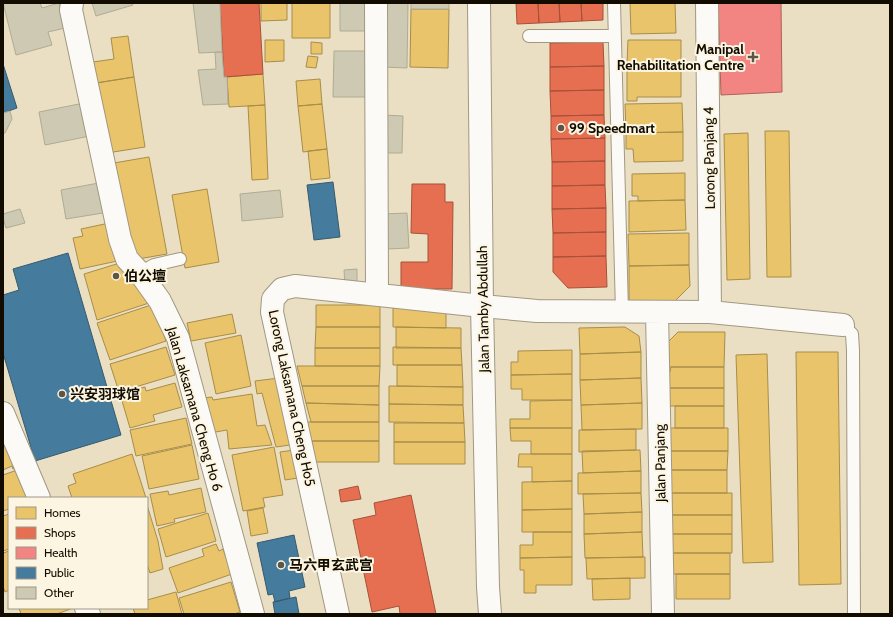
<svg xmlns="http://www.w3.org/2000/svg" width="893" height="617" viewBox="0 0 893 617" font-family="Cabin,'Noto Sans SC',sans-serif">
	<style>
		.homes { fill: #e9c46a; stroke: #a88d4a }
		.shops { fill: #e76f51; stroke: #a75139 }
		.health { fill: #f28482; stroke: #af605b }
		.public { fill: #457b9d; stroke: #365a6e }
		.building { fill: #cdc9b2; stroke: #afab94 }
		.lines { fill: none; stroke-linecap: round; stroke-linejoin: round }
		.service-casing { stroke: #a09882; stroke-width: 14 }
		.minor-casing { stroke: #a09882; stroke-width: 24 }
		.tertiary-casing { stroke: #a09882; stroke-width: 24 }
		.service { stroke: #fcfaf6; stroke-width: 12 }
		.minor { stroke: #fcfaf6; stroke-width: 22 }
		.tertiary { stroke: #fcfaf6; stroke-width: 22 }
		.poi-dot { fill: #5e5644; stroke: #fcf5e1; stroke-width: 1.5 }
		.labels { text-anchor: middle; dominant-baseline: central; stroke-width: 4; stroke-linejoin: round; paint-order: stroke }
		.poi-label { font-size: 14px; font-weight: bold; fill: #120c00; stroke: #fcf5e1; text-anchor: start }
		.street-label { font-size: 14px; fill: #120c00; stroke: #fcf5e1 }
	</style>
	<rect width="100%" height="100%" fill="#eadfc3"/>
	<path class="homes" d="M261,3H287V20L261,21Z
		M292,3H330V38H292Z
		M630,3H675L676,33L631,34Z
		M411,9H449L448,68L410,67Z
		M128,36L134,77L96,83L93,62L114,59L111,38Z
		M265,40H284V61L265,62Z
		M628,40H681V65L627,64Z
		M311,42L322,43V54H311Z
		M308,56L318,57L316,68L306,67Z
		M627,64L681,65V97H637V101H627Z
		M263,74L265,105L229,107L227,77Z
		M134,77L145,147L107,153L96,83Z
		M320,79L322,104L298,106L296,81Z
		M682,103L683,132L626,133L625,104Z
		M322,104L327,149L303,152L298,106Z
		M265,105L268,179L252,180L248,106Z
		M765,131H789L791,277H767Z
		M683,132V161L634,162L633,149H626V133Z
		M748,133L750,279L727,280L724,134Z
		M327,149L330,178L311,180L308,151Z
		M149,157L167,254L138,259L137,253L129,255L108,164Z
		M685,173V200L638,201V196H632V174Z
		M207,189L219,262L185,268L172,195Z
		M685,200L686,230L629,232V201Z
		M114,222L122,260L80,269L73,238L83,236L81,229Z
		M689,233V265L629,266L628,234Z
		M123,262L127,276L134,274L140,292L144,290L149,303L97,320L84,274Z
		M689,265L690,286L674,302L629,303V266Z
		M154,304L166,341L110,360L97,323Z
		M316,305H380V327H316Z
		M393,306L446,307V328L393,327Z
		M232,314L236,333L191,341L187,323Z
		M316,327H380V348H315Z
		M396,327L461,328V348H396Z
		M625,327L639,336L641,352L580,354L579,328Z
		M678,332H725L724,367H667V343Z
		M241,335L251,386L216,394L205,343Z
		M166,347L175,375L119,392L110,364Z
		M393,347L461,348L462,365H393Z
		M315,348H380V366H315Z
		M572,350V374L511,375V362H518V351Z
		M641,352V378L580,380V354Z
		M796,352H838L841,584L799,585Z
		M767,354L773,562L743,563L736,355Z
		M397,365H462L463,387L397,386Z
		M297,366H380L379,386H302Z
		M671,367H724V388H667V372H670Z
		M572,374V400H522V389H511V375Z
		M279,378L290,445L276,447L262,393L257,394L255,381Z
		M641,378L642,403L581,405L580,380Z
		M175,383L182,407L153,415L155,421L130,428L120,394L145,387L146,391Z
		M302,386H379V405L306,403Z
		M389,386L463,387V405L389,404Z
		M667,388H724V406H666Z
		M252,394L257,426L265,425L272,445L229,449L227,430L210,433L204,398L212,397L213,400Z
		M572,400V428H510V419H530V401Z
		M306,403L379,405V422H311Z
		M642,403V429L582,430L581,405Z
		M389,404L463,405L464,423L389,422Z
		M675,406H724V428H675Z
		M186,418L192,444L136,456L130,430Z
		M303,422H379V441H308Z
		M394,423H464L465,442H394Z
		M510,428H572V454H531V441H511Z
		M669,428H728V451H669Z
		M636,429V450L579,452V430Z
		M3,432L21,466L13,469L12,466L3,470Z
		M312,441H379V462H315Z
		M394,442H465V464H394Z
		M192,445L199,479L149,489L142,456Z
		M274,447L283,495L263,498L265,507L243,511L232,455Z
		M294,450L298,478L285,480L280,452Z
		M640,450L641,471L583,473L582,451Z
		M669,451H728L727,470H669Z
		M132,454L146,498H72L68,486L76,483L73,474Z
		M519,454H572V481L532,482V467H518Z
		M23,468L34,498H9V509L3,511V475Z
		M669,470H727V493H669Z
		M641,471V493L578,494V473Z
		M572,481V509L522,510V482Z
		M201,488L206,512L174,519L175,522L157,526L150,494L168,491L169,495Z
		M641,493L642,512L584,514L583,494Z
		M669,493H732V515H669Z
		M147,505L158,541L163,569L150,573L147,564Z
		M263,508L268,533L251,536L247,511Z
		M572,509V532H522V510Z
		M642,512V532L584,534V514Z
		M208,513L216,541L166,557L158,529Z
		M9,514V549L3,551V516Z
		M669,515H732V534H669Z
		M533,532H572V557L520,558V545H533Z
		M642,532L643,557L585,558L584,534Z
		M669,534H732V553H669Z
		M216,544L219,551L223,549L232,574L178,593L169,568L204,556L202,549Z
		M9,551V590L5,592L3,586V553Z
		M669,553H730V574H669Z
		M572,557V585H536V593H524V570H520V558Z
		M645,557V578L587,579L586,558Z
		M676,574H730V599H676Z
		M630,578V599L593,600L592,579Z
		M231,582L240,612L234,614H184L179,598Z
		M176,592L182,614H135L133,608H147V600Z
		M19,608H73L57,614H21Z"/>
	<path class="shops" d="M220,3H259L263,74L224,77Z
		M516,3H538L539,23L517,24Z
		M538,3H559L560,22L539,23Z
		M559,3H581L582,21L560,22Z
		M581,3H603V20L582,21Z
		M603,42L604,66L550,67V43Z
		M604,66V90L550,91V67Z
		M604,90V115L551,116L550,91Z
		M604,115L605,138L551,139V116Z
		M605,138V161L552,162L551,139Z
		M605,161V185L552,186V162Z
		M412,184H445V202H453L452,289H401V262H428V234L411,233Z
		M605,185L606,208L552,209V186Z
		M606,208V232L553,233L552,209Z
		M606,232V256L553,257V233Z
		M606,256L607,287L568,288L553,272V257Z
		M358,486L361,499L341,502L339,490Z
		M411,495L436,614H400L399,606L372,612L353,520L376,515L374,503Z"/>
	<path class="health" d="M718,3H781L782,92L721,95Z"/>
	<path class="public" d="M3,64L17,108L3,113Z
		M333,182L340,237L314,240L307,185Z
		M68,253L121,435L35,461L3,353V295L19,290L13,269Z
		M294,535L305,587L289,591L290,598L275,602L273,594L268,595L257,543Z
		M296,597L299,614H275L273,602Z"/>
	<path class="building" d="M3,3H40L42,8L59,3L65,28L48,32L52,45L16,55Z
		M92,3H132L133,5L96,16Z
		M193,3H220L222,52L199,53Z
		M340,3H373L372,31H340Z
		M383,3H408L407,68L382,67Z
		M411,3H449V9H411Z
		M334,51H370L369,97H333Z
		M215,52H222L224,77H227L228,104L203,105L198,70L216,69Z
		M84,103L90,136L45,145L39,112Z
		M10,111L12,119L5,133H3V113Z
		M383,115L403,116L402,153H381Z
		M104,182L109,212L66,219L61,190Z
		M280,190L283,217L242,221L240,194Z
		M20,209L25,223L6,228L3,218V214Z
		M407,213L409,248L387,249L384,214Z
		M357,269V286H345L344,270Z"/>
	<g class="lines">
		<defs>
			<path id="service" d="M614,3L622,312
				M529,36H614
				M140,273L154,265L180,259
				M843,325L852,334L853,350L854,614"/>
			<path id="minor" d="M72,3L71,10L120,239L127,259L140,273L160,301L178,338L253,614
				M376,3L377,295
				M707,3L710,312
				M657,312L663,614
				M3,413L39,498
				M86,608L89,614
				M338,614L272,312L273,299L282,289L295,286L482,306L537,311L710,312L843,325"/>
			<path id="tertiary" d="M479,3L482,306L488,587L490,614"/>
		</defs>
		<use href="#service" class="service-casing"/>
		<use href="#minor" class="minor-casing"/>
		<use href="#tertiary" class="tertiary-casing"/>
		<use href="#service" class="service"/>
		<use href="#minor" class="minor"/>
		<use href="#tertiary" class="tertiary"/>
	</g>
	<g class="poi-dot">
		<path d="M751 51h4v4h4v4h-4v4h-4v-4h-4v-4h4z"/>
		<circle cx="561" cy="128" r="4"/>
		<circle cx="116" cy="276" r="4"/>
		<circle cx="62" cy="394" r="4"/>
		<circle cx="281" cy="565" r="4"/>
	</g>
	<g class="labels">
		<g class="poi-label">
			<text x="744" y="49" text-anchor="end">Manipal<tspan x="744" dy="16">Rehabilitation Centre</tspan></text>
			<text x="569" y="128">99 Speedmart</text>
			<text x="124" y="276">伯公壇</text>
			<text x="70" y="394">兴安羽球馆</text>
			<text x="289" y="565">马六甲玄武宫</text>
		</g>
		<g class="street-label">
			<text transform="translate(709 158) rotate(-91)">Lorong Panjang 4</text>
			<text transform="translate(483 309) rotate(-91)">Jalan Tamby Abdullah</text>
			<text transform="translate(292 398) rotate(78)">Lorong Laksamana Cheng Ho5</text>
			<text transform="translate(195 409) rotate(74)">Jalan Laksamana Cheng Ho 6</text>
			<text transform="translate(660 463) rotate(-91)">Jalan Panjang</text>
		</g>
	</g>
	<rect width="893" height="617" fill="none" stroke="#120c00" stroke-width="8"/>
	<rect x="8" y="497" width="140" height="112" fill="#fcf5e1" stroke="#9e9887"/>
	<rect x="16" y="507" width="20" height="12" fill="#e9c46a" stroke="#9e9887"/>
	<text x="44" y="517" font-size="12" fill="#120c00">Homes</text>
	<rect x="16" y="527" width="20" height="12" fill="#e76f51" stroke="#9e9887"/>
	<text x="44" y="537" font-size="12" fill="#120c00">Shops</text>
	<rect x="16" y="547" width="20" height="12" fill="#f28482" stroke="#9e9887"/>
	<text x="44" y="557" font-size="12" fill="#120c00">Health</text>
	<rect x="16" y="567" width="20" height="12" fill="#457b9d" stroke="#9e9887"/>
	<text x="44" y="577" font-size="12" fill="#120c00">Public</text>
	<rect x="16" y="587" width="20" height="12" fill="#cdc9b2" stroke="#9e9887"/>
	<text x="44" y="597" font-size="12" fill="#120c00">Other</text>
</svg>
